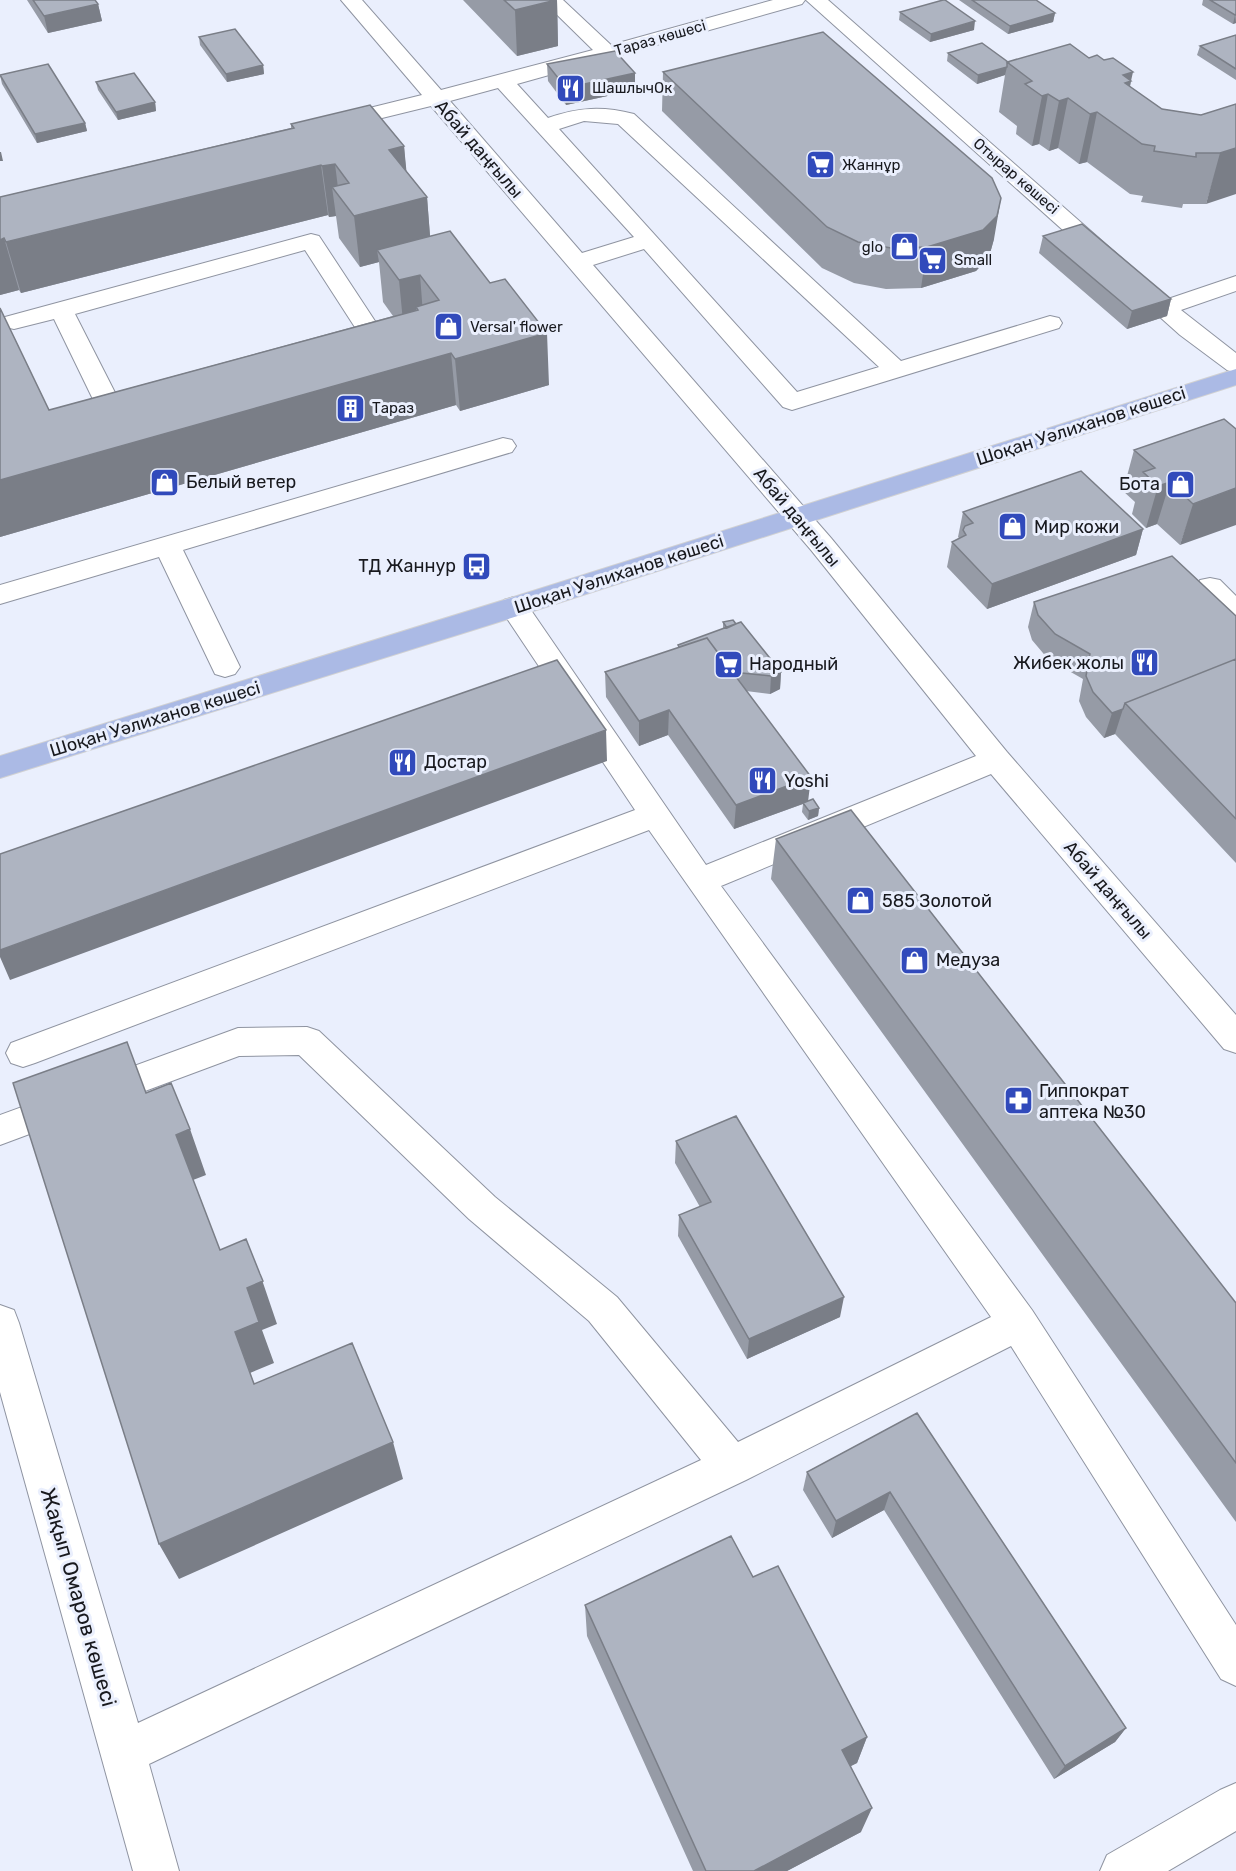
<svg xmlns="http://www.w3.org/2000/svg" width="1236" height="1871" viewBox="0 0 1236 1871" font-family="Rubik,sans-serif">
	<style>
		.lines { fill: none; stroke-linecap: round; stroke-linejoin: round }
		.minor-casing { stroke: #8f94a1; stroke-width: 2 }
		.major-casing { stroke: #d1d1d2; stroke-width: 2 }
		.minor { fill: #fff; fill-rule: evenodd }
		.major { fill: #abbae5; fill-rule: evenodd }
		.wall { fill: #969ba6 }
		.shaded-wall { fill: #7a7e87 }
		.building { fill: #aeb4c1; stroke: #7a7e87; stroke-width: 1.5 }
		.labels { text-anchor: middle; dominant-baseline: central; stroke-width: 6; stroke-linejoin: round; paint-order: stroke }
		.far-street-label { font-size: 15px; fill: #18191e; stroke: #eaeffd }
		.far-poi-label { font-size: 15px; fill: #18191e; stroke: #eaeffd; text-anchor: start }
		.street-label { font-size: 18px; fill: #18191e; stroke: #eaeffd }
		.poi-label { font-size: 18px; fill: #18191e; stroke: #eaeffd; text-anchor: start }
		.near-street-label { font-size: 21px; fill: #18191e; stroke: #eaeffd }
	</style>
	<rect width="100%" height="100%" fill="#eaeffd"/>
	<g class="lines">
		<defs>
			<path id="minor" d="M341,0H362L441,90L593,50L542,0H563L611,45L773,0H805L802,4L517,84L548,118C579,107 603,106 634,114L901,361L1050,316L1059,318L1062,323L1059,328L792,410L783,407L644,249L593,265L831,538L1007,752L1236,1015V1053L1224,1049L991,774L721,886L1032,1310L1236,1625V1686L1221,1679L1011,1346L746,1480L149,1764L179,1871H133L0,1392V1305L14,1310L19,1323L138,1723L701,1460L589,1321L469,1219L299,1055L239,1056L0,1145V1115L238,1028L307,1027L319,1031L495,1197L617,1297L738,1442L991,1317L649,830L35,1063L23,1067L11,1063L6,1053L11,1043L635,810L504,614L500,607L504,600L514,597L524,600L706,865L976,756L811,550L431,106L333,130L325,129L322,124L325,119L422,95ZM498,88L634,237L582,253L450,101ZM584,121L618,124L879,367L797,392L559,129Z
				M806,0H828L1168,299L1236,276V291L1181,310L1236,353V372L1227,370L1180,335Z
				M311,234L319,236L396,353L393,358L375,362L366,360L363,355L369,349L305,250L75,314L132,426L128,432L108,437L99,435L95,429L99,423L104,422L54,319L14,329L5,327L2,322L5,317Z
				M503,438L512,440L516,446L512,452L183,550L240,667L235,674L225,677L215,674L159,557L0,604V585Z
				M1210,578L1220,580L1236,596V622L1226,619L1196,587L1200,580Z
				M1236,1783V1831L1168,1871H1100L1107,1855L1220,1790Z"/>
			<path id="major" d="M1236,369V385L524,614L0,778V756L504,600Z"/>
		</defs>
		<use href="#minor" class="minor-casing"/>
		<use href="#major" class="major-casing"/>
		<use href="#minor" class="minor"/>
		<use href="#major" class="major"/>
	</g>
	<path class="wall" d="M27,0H95L98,4L102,21L48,33Z
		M463,0H557L558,46L517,56Z
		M959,0H1036L1055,13L1053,22L1008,34Z
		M1203,0H1236V23L1233,24L1202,5Z
		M900,12L974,30L930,42L899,20Z
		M1236,35V80L1197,55L1200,46Z
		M199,37L263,65L264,74L227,82L200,45Z
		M948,53L1008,62L1089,58L1131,80L1130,87L1162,109L1201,115L1236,104L1206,204H1183L1182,208L1141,202L1143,196L1130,194L1087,162L1079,164L1058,148L1049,151L1039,144L1032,146L1016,134L1017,126L999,112L1005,75L977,84L947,61Z
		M547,64L635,90L566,105L548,81Z
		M663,72L994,239L989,257L976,271L921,288L886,289L854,283L822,268L662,111Z
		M0,75L85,123L87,131L37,143L2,84Z
		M96,82L155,102L156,111L118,120L98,90Z
		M291,124L404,146L406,172L427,197L430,237L549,385L460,411L456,405L0,537V308L49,410L393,316L383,302L379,262L360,267L339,238L336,216L329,217L328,215L21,293L19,290L0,295V197L291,128Z
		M1043,236L1171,299L1167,316L1127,329L1039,253Z
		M1224,419L1180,545L1157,524L1146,528L1132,514L1135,502L1123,491L1134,450Z
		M963,512L1143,529L1136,555L987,609L947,567L952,542L959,538L958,537Z
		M1034,602L1236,616V863L1115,734L1104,738L1086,717L1079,701L1083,679L1048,659L1032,640L1028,627Z
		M723,622L736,624L781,672L780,689L770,694L746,691L808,801L819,808L818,816L808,820L802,812L803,804L734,829L668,735L639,746L606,697L605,672L678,648V645L723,629Z
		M776,839L1236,1303V1522L771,879Z
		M676,1141L840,1317L747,1359L678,1236L679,1215L700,1207L675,1163Z
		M917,1413L1126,1728L1115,1742L1054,1779L884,1510L832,1538L803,1490L807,1472Z
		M753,1577L867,1737L857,1763L850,1766L861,1832L787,1871H693L587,1636L585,1605Z"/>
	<path class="shaded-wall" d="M557,0L558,46L517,56L515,10Z
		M98,4L102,21L48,33L44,16Z
		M1055,13L1053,22L1008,34L1010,26Z
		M1235,15L1236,23L1233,24Z
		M975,21L974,30L930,42L931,34Z
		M263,65L264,74L227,82L226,74Z
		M1007,67L1005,75L977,84L978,75Z
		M1133,72L1131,81L1121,128L1123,75Z
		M635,73V90L566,105V88Z
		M1048,94L1039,144L1032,146L1042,96Z
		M1068,98L1058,148L1049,151L1059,101Z
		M155,102L156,111L118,120L116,112Z
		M1097,112L1087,162L1079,164L1090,114Z
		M85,123L87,131L37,143L35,134Z
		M404,146L409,197L389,150Z
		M1236,148V194L1206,204L1220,153Z
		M0,152H1L3,161H0Z
		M335,164L339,196L332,187L336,216L329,217L322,166Z
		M321,165L328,215L21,293L6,242Z
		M427,197L431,248L377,250L379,262L360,267L354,216Z
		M1001,198L994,239L989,257L976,271L921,288L927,247Z
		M4,238L19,290L0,295V240Z
		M420,275L424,327L416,307L418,328L404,332L399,280Z
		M1171,299L1167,316L1127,329L1132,311Z
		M547,333L549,385L460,411L455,359Z
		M451,353L456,405L0,537V480Z
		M1170,482L1157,524L1146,528L1158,486Z
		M1236,488V525L1180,545L1193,504Z
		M1143,529L1136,555L987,609L992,584Z
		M781,672L780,689L770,694L771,676Z
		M1123,709L1115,734L1104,738L1112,713Z
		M669,710L668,735L639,746V721Z
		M606,730L607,761L10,980L0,957V950Z
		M811,777L808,802L734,829L736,805Z
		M819,808L818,816L808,820L809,811Z
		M190,1129L206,1175L193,1180L176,1135Z
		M260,1274L277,1324L262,1330L274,1363L250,1373L269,1424L235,1332L247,1288Z
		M844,1297L840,1317L747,1359L749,1339Z
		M393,1442L403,1479L179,1579L159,1544Z
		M890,1492L884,1510L832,1538L836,1521Z
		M1126,1728L1115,1742L1054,1779L1065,1766Z
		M867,1737L857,1763L832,1776L842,1750Z
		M872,1808L861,1832L787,1871H754Z"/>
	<path class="building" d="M33,0H95L98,4L44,16Z
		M504,0H556L515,10Z
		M943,0H945L975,21L931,34L900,12Z
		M972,0H1036L1055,13L1010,26Z
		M1210,0H1236V15H1235Z
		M235,29L263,65L226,74L199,37Z
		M823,32L992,178L1001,198L997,216L983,230L927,247L891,248L858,242L827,227L663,72Z
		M1236,35V69L1200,46Z
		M982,43L1008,62H1007V67L978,75L948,53Z
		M1070,44L1089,58L1097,55L1104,60L1113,58L1133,72L1123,75L1131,81L1125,83L1162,109L1201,115L1236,104V148L1220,153H1196V157L1154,151L1155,146L1142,144L1097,112L1090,114L1068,98L1059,101L1048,94L1042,96L1025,84L1032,81L1007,62Z
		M615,51L635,73L566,88L547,64Z
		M48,64L85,123L35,134L0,75Z
		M134,73L155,102L116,112L96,82Z
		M370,105L404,146L389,150L427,197L354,216L332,187L349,183L335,164L322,166L321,165L6,242L4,238L0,240V197L294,128L291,124Z
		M1082,224L1171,299L1132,311L1043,236Z
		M450,231L490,283L505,279L547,333L455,359L451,353L0,480V308L49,410L418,310L416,307L439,300L420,275L399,280L377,250Z
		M1224,419L1236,429V488L1193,504L1170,482L1158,486L1143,472L1155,468L1134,450Z
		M1081,471L1143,529L992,584L952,542L966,535L963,530L965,526L973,523L963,512Z
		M1172,556L1236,616V659L1125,703L1123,709L1112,713L1093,692L1086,676L1090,654L1055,634L1038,615L1034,602Z
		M733,620L736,624L727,628L723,622Z
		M741,622L781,672L771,676L732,672L707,638L679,647L678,645Z
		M707,638L811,777L736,805L669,710L639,721L605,672Z
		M1236,659V819L1125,703Z
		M557,660L606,730L0,950V854Z
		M813,799L819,808L809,811L803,803Z
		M851,810L1236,1303V1463L776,839Z
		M127,1042L146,1093L171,1083L190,1129L176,1135L220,1250L246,1239L260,1274L263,1281L247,1288L259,1322L235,1332L254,1384L352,1343L393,1442L159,1544L13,1083Z
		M736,1116L844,1297L749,1339L679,1215L711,1202L676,1141Z
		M917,1413L1126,1728L1065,1766L890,1492L836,1521L807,1472Z
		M731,1536L753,1577L778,1566L867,1737L842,1750L872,1808L754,1871H706L585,1605Z"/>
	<defs>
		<symbol id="restaurant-square" viewBox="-11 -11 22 22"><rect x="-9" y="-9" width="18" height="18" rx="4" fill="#314abb" stroke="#eaeffd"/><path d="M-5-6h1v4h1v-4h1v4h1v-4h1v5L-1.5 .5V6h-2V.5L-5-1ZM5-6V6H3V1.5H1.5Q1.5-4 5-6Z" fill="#fff"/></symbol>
		<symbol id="supermarket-square" viewBox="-11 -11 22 22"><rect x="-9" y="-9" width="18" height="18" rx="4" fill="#314abb" stroke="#eaeffd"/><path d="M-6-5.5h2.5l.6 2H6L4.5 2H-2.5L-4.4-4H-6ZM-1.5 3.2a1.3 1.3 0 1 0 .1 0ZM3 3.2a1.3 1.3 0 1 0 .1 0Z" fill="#fff"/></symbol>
		<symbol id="shop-square" viewBox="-11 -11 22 22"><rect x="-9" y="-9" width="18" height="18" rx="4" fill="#314abb" stroke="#eaeffd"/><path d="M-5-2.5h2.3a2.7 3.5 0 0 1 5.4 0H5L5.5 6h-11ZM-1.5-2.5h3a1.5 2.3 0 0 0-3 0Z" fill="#fff"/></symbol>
		<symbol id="building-square" viewBox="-11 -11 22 22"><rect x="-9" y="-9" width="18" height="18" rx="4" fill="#314abb" stroke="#eaeffd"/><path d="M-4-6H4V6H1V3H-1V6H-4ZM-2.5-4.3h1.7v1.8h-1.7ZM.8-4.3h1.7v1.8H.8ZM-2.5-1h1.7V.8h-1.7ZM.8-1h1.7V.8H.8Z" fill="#fff"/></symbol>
		<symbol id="bus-square" viewBox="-11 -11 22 22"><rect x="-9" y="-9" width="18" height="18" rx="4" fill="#314abb" stroke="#eaeffd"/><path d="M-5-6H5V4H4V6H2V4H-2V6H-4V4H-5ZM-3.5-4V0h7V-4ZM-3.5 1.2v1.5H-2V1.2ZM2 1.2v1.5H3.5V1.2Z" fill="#fff"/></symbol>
		<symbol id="pharmacy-square" viewBox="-11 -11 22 22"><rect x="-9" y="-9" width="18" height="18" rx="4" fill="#314abb" stroke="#eaeffd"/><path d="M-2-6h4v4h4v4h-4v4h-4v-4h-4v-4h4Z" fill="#fff"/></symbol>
	</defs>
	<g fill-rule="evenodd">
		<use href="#restaurant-square" x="554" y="72" width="33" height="33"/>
		<use href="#supermarket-square" x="804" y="148" width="33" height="33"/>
		<use href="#shop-square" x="888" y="230" width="33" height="33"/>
		<use href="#supermarket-square" x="916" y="244" width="33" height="33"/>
		<use href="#shop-square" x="432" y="310" width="33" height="33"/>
		<use href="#building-square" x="334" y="392" width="33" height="33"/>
		<use href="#shop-square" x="148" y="466" width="33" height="33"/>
		<use href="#shop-square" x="1164" y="468" width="33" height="33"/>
		<use href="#shop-square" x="996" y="510" width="33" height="33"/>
		<use href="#bus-square" x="460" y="550" width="33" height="33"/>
		<use href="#restaurant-square" x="1128" y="646" width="33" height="33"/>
		<use href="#supermarket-square" x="712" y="648" width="33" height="33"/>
		<use href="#restaurant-square" x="386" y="746" width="33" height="33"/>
		<use href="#restaurant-square" x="746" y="764" width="33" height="33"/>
		<use href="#shop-square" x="844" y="884" width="33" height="33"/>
		<use href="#shop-square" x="898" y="944" width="33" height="33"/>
		<use href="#pharmacy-square" x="1002" y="1084" width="33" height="33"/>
	</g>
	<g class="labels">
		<g class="far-street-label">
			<text transform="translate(660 38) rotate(-16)">Тараз көшесі</text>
			<text transform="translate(1016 176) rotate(41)">Отырар көшесі</text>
		</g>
		<g class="far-poi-label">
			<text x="592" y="88">ШашлычОк</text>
			<text x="842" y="165">Жаннұр</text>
			<text x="883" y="247" text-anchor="end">glo</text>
			<text x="954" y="260">Small</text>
			<text x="470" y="327">Versal' flower</text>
			<text x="372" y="408">Тараз</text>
		</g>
		<g class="street-label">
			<text transform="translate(479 149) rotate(49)">Абай даңғылы</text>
			<text transform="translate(1081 426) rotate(-18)">Шоқан Уәлиханов көшесі</text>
			<text transform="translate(797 517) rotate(50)">Абай даңғылы</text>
			<text transform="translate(619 574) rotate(-18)">Шоқан Уәлиханов көшесі</text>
			<text transform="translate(155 719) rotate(-17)">Шоқан Уәлиханов көшесі</text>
			<text transform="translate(1108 890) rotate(49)">Абай даңғылы</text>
		</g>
		<g class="poi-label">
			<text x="186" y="482">Белый ветер</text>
			<text x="1160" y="484" text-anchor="end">Бота</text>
			<text x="1034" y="527">Мир кожи</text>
			<text x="456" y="566" text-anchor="end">ТД Жаннур</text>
			<text x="1124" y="663" text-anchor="end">Жибек жолы</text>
			<text x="749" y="664">Народный</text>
			<text x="424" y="762">Достар</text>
			<text x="784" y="781">Yoshi</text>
			<text x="882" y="901">585 Золотой</text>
			<text x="936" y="960">Медуза</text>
			<text x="1039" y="1091">Гиппократ<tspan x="1039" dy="21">аптека №30</tspan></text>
		</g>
		<g class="near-street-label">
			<text transform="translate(79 1597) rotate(74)">Жақып Омаров көшесі</text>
		</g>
	</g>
</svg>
